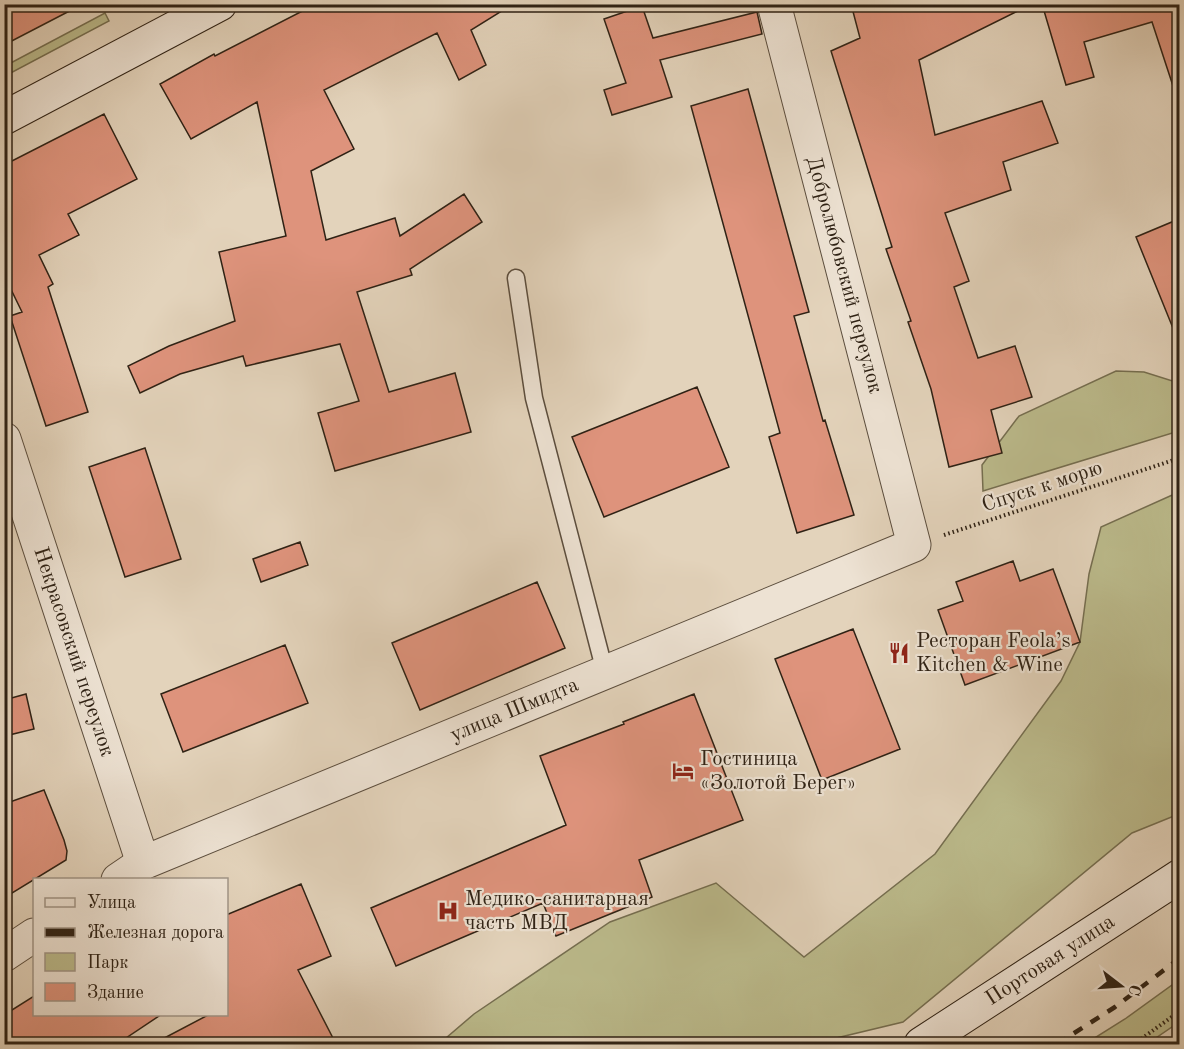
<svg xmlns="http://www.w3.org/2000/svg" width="1184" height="1049" viewBox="0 0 1184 1049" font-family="'Old Standard TT',serif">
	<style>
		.green { fill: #bbba8b; stroke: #756e50; stroke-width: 1.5 }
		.building { fill: #de937c; stroke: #2f2215; stroke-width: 1.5 }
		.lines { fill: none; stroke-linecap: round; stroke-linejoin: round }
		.lane-casing { stroke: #5c4e3e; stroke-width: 19 }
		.street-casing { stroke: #5c4e3e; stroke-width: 35 }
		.secondary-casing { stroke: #2f2215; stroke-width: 35 }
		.path { stroke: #2f2215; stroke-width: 4; stroke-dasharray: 1.5 3; stroke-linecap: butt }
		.lane { stroke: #ede2d3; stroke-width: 16 }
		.street { stroke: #ede2d3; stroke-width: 33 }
		.secondary { stroke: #ede2d3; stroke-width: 33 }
		.rail { stroke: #2f2215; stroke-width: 4.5; stroke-dasharray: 10 10; stroke-linecap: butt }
		.labels { text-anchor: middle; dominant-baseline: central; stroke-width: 4.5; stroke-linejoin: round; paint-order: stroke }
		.street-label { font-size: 21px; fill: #2f2215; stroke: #ede2d3 }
		.poi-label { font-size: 21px; fill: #2f2215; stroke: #ede2d3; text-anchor: start }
	</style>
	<rect width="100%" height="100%" fill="#e3d3bb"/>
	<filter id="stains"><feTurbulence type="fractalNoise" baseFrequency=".00333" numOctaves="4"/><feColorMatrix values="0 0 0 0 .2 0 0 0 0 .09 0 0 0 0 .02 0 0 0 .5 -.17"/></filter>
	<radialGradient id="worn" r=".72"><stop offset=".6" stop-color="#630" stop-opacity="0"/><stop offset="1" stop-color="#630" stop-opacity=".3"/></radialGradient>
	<path class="green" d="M105,13L109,21L5,76V66Z
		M1116,371L1144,372L1179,383V431L983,491L982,465L1019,416Z
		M1179,492V814L1132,833L903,1022L824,1041L821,1044H439L474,1014L610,922L716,883L804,957L935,854L1061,681L1080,642L1089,574L1101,527Z
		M1179,980V1022L1147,1044H1085L1125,1019Z"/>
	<path class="building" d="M4,4H83L4,45Z
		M316,4H513L471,30L486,65L459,80L437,33L324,90L354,149L311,171L326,240L395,218L400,236L464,194L482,222L410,269L412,275L357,292L389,392L455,373L471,432L335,471L318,413L359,401L340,344L246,366L243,356L180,374L140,393L128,366L169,346L235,321L219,252L286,236L257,102L191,139L160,84L214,54L215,56Z
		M851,4H1032L919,60L935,135L1042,101L1058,143L1003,162L1011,190L945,213L969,281L954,287L978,358L1015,346L1032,397L991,410L1002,453L949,467L931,389L908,322L911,321L886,249L892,247L831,51L860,38Z
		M1042,4H1179V91L1175,92L1152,22L1084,42L1094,77L1066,85Z
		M642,6L653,38L757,12L762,34L660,60L672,97L612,115L604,90L626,83L604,19Z
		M748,89L809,312L794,316L823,421L825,420L854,515L797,533L769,437L780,433L691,106Z
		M104,114L137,179L68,214L79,235L39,255L53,284L48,287L88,412L46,426L10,316L22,312L4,275V165Z
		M1179,219V343L1136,237Z
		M697,387L729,467L604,517L572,437Z
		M145,448L181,559L125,577L89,467Z
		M300,542L308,565L261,582L253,559Z
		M1013,561L1020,581L1053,569L1080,642L965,685L938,610L963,601L956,582Z
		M537,582L565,648L420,710L392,643Z
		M853,629L900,749L822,780L775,659Z
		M285,645L308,703L183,752L161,694Z
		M26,694L34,729L9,735L4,714V700Z
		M694,694L743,820L639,860L652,897L556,936L543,903L396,966L371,908L566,825L540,756L624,724L623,722Z
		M44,790L64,840L67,851L66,860L4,898V804Z
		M301,884L331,956L298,970L336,1044H153L210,1014H226V915Z
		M34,996V1014H162L117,1044H4V1015Z"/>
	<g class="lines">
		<defs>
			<path id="lane" d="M516,278L534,398L605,672"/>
			<g id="street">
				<path id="s1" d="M4,439L143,863"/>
				<path id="s2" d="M118,880L143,863L914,545L774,4"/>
				<path d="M4,955L34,935"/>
			</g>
			<g id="secondary">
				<path d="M4,118L220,4"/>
				<path id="s3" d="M921,1044L1180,876"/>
			</g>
		</defs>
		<use href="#lane" class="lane-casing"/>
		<use href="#street" class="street-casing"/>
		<use href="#secondary" class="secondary-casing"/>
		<path class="path" d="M944,535L1180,458
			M1134,1044L1180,1011"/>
		<use href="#lane" class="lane"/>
		<use href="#street" class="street"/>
		<use href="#secondary" class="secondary"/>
		<path class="rail" d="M1057,1044L1115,1007L1180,958"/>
	</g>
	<defs>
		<symbol id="restaurant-bare" viewBox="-9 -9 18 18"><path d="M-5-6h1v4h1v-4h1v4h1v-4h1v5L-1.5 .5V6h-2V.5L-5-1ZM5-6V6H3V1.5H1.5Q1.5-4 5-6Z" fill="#8f2418" stroke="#ede2d3" stroke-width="2.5" paint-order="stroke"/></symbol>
		<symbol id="hotel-bare" viewBox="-9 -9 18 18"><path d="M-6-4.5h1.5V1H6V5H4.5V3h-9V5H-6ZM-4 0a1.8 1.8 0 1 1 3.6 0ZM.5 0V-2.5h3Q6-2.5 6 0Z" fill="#8f2418" stroke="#ede2d3" stroke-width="2.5" paint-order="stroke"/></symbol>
		<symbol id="hospital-bare" viewBox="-9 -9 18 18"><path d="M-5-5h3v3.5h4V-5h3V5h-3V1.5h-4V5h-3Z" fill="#8f2418" stroke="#ede2d3" stroke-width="2.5" paint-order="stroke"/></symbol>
	</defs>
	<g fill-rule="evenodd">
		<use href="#restaurant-bare" x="884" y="638" width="30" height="30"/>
		<use href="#hotel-bare" x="668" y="756" width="30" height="30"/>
		<use href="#hospital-bare" x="433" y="896" width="30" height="30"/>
	</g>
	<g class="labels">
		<g class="street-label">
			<text transform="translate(844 275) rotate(75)">Добролюбовский переулок</text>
			<text transform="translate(1042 487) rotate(-18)">Спуск к морю</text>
			<text stroke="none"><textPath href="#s1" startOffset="224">Некрасовский переулок</textPath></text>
			<text stroke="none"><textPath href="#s2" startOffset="432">улица Шмидта</textPath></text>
			<text stroke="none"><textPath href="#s3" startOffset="154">Портовая улица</textPath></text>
		</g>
		<g class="poi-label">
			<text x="916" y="641">Ресторан Feola’s<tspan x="916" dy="24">Kitchen &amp; Wine</tspan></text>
			<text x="700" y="759">Гостиница<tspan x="700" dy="24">«Золотой Берег»</tspan></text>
			<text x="465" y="899">Медико-санитарная<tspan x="465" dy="24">часть МВД</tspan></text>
		</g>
	</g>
	<rect width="1184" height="1049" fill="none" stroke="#e3d3bb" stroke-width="24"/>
	<rect x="6" y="6" width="1172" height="1037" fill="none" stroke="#2f2215" stroke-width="3"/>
	<rect x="12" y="12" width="1160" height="1025" fill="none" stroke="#2f2215" stroke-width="1.5"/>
	<rect x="33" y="878" width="195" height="138" fill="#ede2d3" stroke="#a19587" stroke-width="1.5"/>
	<rect x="45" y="898" width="30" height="9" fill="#ede2d3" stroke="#a19587" stroke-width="1.5"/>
	<text x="87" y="908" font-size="18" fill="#2f2215">Улица</text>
	<rect x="45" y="928" width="30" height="9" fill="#2f2215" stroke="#a19587" stroke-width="1.5"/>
	<text x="87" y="938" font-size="18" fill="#2f2215">Железная дорога</text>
	<rect x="45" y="953" width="30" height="18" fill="#bbba8b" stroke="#a19587" stroke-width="1.5"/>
	<text x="87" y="968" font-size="18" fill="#2f2215">Парк</text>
	<rect x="45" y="983" width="30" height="18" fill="#de937c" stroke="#a19587" stroke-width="1.5"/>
	<text x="87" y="998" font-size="18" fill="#2f2215">Здание</text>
	<g transform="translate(1121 986) rotate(107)" stroke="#ede2d3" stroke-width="4.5" paint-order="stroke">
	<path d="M0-4.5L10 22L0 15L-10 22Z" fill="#2f2215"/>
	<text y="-9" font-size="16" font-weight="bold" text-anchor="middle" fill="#2f2215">С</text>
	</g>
	<rect width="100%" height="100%" filter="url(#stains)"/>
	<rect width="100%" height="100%" fill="url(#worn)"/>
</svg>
